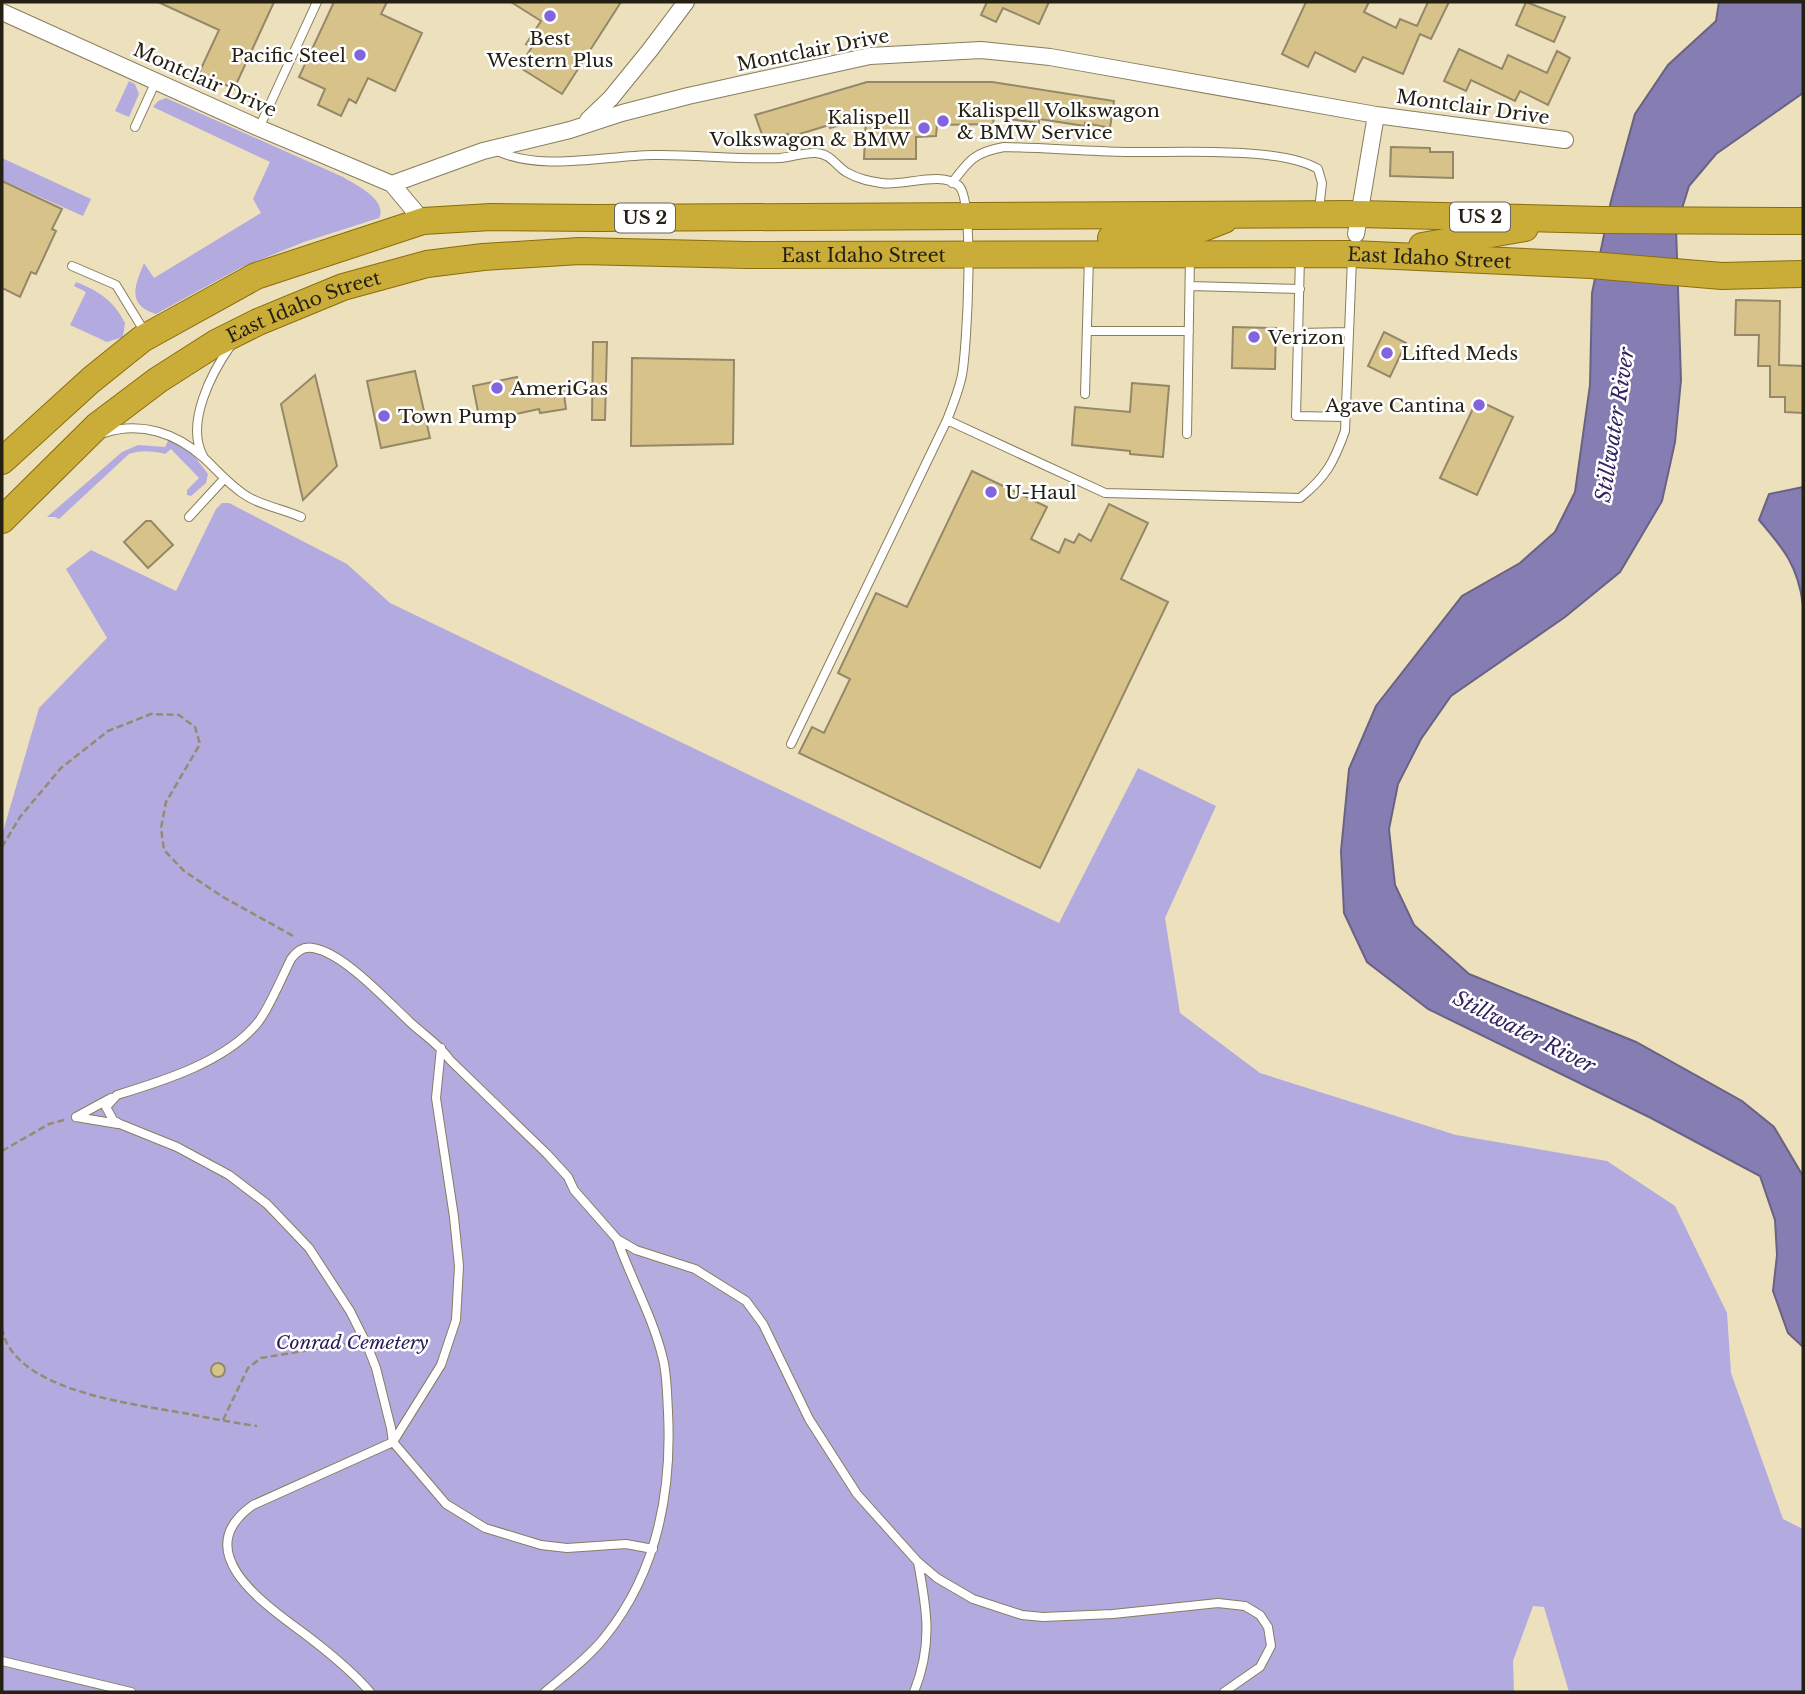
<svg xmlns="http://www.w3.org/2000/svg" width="1805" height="1694" viewBox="0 0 1805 1694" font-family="'Libre Baskerville',serif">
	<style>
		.green { fill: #b3abe0 }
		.water { fill: #867eb2; stroke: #696283; stroke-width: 2 }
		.building { fill: #d7c38a; stroke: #948868; stroke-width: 2 }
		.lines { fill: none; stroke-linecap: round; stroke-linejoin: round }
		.service-casing { stroke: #877d5d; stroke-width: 10 }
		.minor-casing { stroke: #877d5d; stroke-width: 18 }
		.trunk-casing { stroke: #886e0b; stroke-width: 28 }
		.path { stroke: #948b73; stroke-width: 2.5; stroke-dasharray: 7 3.5; stroke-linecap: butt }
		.service { stroke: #fff; stroke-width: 8 }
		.minor { stroke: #fff; stroke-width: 16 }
		.trunk { stroke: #caac38; stroke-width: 26 }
		.poi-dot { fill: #8364df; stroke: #fff; stroke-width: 2.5 }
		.labels { text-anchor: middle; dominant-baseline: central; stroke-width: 5; stroke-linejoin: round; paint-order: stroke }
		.shield { fill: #fff; stroke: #66635a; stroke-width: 2 }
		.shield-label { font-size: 18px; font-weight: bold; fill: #252014 }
		.poi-label { font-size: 19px; fill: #252014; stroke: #fff; text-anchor: start }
		.street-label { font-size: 19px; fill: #252014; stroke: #fff }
		.park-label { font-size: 19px; font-style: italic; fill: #2c1959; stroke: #fff }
		.water-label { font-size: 21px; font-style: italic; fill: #332262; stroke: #fff }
	</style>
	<rect width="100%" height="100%" fill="#ece0bd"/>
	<path class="green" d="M129,81L135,84L139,94L129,117L115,111Z
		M166,98L343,177C356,185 388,200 379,218L304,242L240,268L156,314C126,305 135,285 144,263L154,278L261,213L253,199L270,162L153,107L158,101Z
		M2,158L91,199L83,216L2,180Z
		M76,282C99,291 114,301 125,323L123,337L107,342L70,325L86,292L74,286Z
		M169,439L192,453L208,474L206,483L191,496L187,495V490L199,478L171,449L165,454C152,451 142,450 129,454L59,519L55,517H47L122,452L138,445L165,447Z
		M222,503H229L347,564L390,603L1059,923L1138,768L1216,806L1165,918L1180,1013L1260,1073L1456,1135L1607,1161L1675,1206L1727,1313L1731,1373L1783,1519L1803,1529V1692H1569L1544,1607L1533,1606L1513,1661L1514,1692H2V835L39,708L107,638L66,569L91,550L176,591L216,509Z"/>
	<path class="water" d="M1719,2H1803V93L1716,154L1689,186L1676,228L1681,380L1675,442L1662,501L1620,572L1565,617L1451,696L1421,739L1398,784L1389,829L1395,885L1414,925L1469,974L1636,1042L1742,1101L1774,1127L1803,1176V1347L1788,1333L1773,1291L1777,1255L1775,1220L1760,1176L1651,1118L1428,1009L1367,962L1344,913L1341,851L1349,769L1376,706L1462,596L1520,563L1555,532L1575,492L1590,385L1592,293L1611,201L1635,114L1668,65L1716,21Z
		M1803,487V605C1798,566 1784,549 1759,520L1769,494Z"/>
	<path class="building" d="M158,2H274L234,89L199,73L219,30Z
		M334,2H387L381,14L422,33L395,91L368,78L356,103L349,99L341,116L318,105L325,89L299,77Z
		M511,2H621L562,94L519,67L532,47L526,44L541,21Z
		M987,2H1049L1039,24L1003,8L996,22L981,15Z
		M1306,2H1369L1364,12L1396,28L1400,19L1417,26L1428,2H1449L1431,39L1420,34L1403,74L1363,57L1355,72L1315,52L1308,67L1282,54Z
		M1526,2L1565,17L1554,42L1516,25Z
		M1459,49L1502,69L1508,55L1547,73L1557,51L1570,58L1548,105L1520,91L1515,101L1471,80L1466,91L1444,81Z
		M867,82H992L1114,101L1110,128L1085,123V126L1039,119V123L994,117L993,124L937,125L936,136L916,137V159H864L866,118L830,128L829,125L790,137L788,134L764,140L755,115Z
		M1391,147L1430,148V152H1453V178L1390,176Z
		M2,181L62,209L52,229L56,231L36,274L31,272L20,297L2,288Z
		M1736,300L1780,301L1779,365L1803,366V413L1785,412V397H1770V366H1758L1759,335H1735Z
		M1233,327L1276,328L1275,369L1232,368Z
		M1384,332L1406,343L1390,377L1368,366Z
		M593,342H607L605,420H592Z
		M632,358L734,360L733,444L631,446Z
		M415,371L430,438L381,448L367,381Z
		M315,375L337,466L303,500L281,404Z
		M517,377L522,397L549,393V390L563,387L566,409L540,413L539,409L480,422L473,386Z
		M1132,383L1169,386L1163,457L1130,454V451L1072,445L1075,407L1130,412Z
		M1477,400L1513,417L1477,495L1440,478Z
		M972,471L1047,507L1031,539L1059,553L1065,539L1074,543L1079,534L1091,541L1109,504L1148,523L1121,579L1168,602L1040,868L799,753L812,727L824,733L850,679L838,673L876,593L907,607Z
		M146,521H151L173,545L148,568L124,542Z
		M211 1370a7 7 0 1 1 14 0a7 7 0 1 1-14 0Z"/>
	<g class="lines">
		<defs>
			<path id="service" d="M135,127L156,81
				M259,128L317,2
				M495,150C540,172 604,156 652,155C695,154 737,160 780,158C792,157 804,152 816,153C831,154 835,165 846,172C858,179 869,181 881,183C902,187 942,170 959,186C975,201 967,348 962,375C959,390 953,405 947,420L791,744
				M952,183C969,160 975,152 1004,147C1045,148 1086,151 1127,152C1173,153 1281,146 1318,169L1322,183L1319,210
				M1300,257L1296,416L1345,417
				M72,266L116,285L146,334
				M1190,286L1300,289
				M1087,331H1189
				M1299,333L1349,332
				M1085,394L1089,257
				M947,420L1105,493L1300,498C1326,477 1334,462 1345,431L1352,259
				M104,433C141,421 176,433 204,458C219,472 232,488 250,498C265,506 285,510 301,517
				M1187,434L1190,257
				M203,456C185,423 212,372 231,345
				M189,517L224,479
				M76,1117L111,1098
				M76,1117L118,1124
				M653,1549L626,1544L567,1548L541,1545L485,1528L446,1504L393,1442L391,1428L376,1368L367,1345L350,1311L309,1248L267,1204L229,1175L177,1147L120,1124L113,1120L106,1107L117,1095C163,1081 228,1061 259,1021C270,1006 282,977 291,959C296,952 303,946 313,948C344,953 388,1002 411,1023C425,1036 439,1044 450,1060L547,1154L568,1177L574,1190L617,1239L636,1250L695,1269L746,1301L763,1324L809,1419L857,1494L917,1561L937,1578L973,1599L1022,1615L1043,1617L1113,1614L1218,1603L1245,1606L1260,1615L1268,1627L1271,1646L1260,1667L1224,1692
				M2,1661L131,1692
				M370,1692C353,1672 332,1655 310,1638C272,1609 184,1554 253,1505L393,1442L441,1365L456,1320L459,1266L454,1217L436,1098L441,1048
				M545,1692C565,1675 588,1658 604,1638C657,1573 672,1493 668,1412C667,1395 667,1375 663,1359C653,1317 631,1279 617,1239
				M914,1692C933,1645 927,1610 918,1562"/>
			<path id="minor" d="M2,12L259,128L392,184L483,151L570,130L622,113L688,96L870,56L981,50L1050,57L1376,115L1565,140
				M588,120L611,98L650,50L686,2
				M392,184L423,221
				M1356,234L1376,115"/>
			<g id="trunk">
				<path d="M1111,238L1188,234L1224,220"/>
				<path d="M1422,246L1525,228"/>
				<path d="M2,461L91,380L142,339L256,276L423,221L491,217L597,218L1359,214L1602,220L1803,221"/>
				<path id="s1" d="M2,520L97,426L158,380L216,343L258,322L343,287L427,264L483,257L580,251L747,255L1353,254L1591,265L1722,276L1803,274"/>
			</g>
		</defs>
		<use href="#service" class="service-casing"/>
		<use href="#minor" class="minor-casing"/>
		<use href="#trunk" class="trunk-casing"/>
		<path class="path" d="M2,847L20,817L61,768L108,731L151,714L179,715L195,727L200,744L166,802L161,828L164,850L184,871L223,897L295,937
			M2,1151L49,1124L64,1120
			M2,1328C11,1388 125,1403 172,1411C200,1416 228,1422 257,1426
			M223,1420L248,1368L261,1358L351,1343"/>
		<use href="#service" class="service"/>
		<use href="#minor" class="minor"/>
		<use href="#trunk" class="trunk"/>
	</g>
	<g class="poi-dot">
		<circle cx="550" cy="16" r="7"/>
		<circle cx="360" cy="55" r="7"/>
		<circle cx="943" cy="121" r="7"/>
		<circle cx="924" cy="128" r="7"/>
		<circle cx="1254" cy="337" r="7"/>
		<circle cx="1387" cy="353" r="7"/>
		<circle cx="497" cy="388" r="7"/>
		<circle cx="1479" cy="405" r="7"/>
		<circle cx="384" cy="416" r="7"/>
		<circle cx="991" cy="492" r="7"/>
	</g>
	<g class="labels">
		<g class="shield">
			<rect x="1450" y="202.5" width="60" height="29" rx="5"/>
			<rect x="615" y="203.5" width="60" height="29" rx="5"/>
		</g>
		<g class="shield-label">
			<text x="1480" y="217">US 2</text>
			<text x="645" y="218">US 2</text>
		</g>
		<g class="poi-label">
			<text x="550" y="38" text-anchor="middle">Best<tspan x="550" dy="22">Western Plus</tspan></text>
			<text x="346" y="55" text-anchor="end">Pacific Steel</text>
			<text x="957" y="110">Kalispell Volkswagon<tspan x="957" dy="22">&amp; BMW Service</tspan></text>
			<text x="910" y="117" text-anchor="end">Kalispell<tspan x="910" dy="22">Volkswagon &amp; BMW</tspan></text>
			<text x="1268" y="337">Verizon</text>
			<text x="1401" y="353">Lifted Meds</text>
			<text x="511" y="388">AmeriGas</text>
			<text x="1465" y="405" text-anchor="end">Agave Cantina</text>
			<text x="398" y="416">Town Pump</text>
			<text x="1005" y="492">U-Haul</text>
		</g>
		<g class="street-label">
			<text transform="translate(813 50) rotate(-11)">Montclair Drive</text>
			<text transform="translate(205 80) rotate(24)">Montclair Drive</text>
			<text transform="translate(1473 107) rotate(8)">Montclair Drive</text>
			<text stroke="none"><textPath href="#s1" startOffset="942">East Idaho Street</textPath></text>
			<text stroke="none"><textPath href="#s1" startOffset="1508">East Idaho Street</textPath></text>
			<text stroke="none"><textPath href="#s1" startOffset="374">East Idaho Street</textPath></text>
		</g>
		<g class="park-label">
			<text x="352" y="1342">Conrad Cemetery</text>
		</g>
		<g class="water-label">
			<text transform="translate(1615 425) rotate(-81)">Stillwater River</text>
			<text transform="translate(1524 1032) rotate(27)">Stillwater River</text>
		</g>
	</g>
	<rect width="1805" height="1694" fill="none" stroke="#252014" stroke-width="7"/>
</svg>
